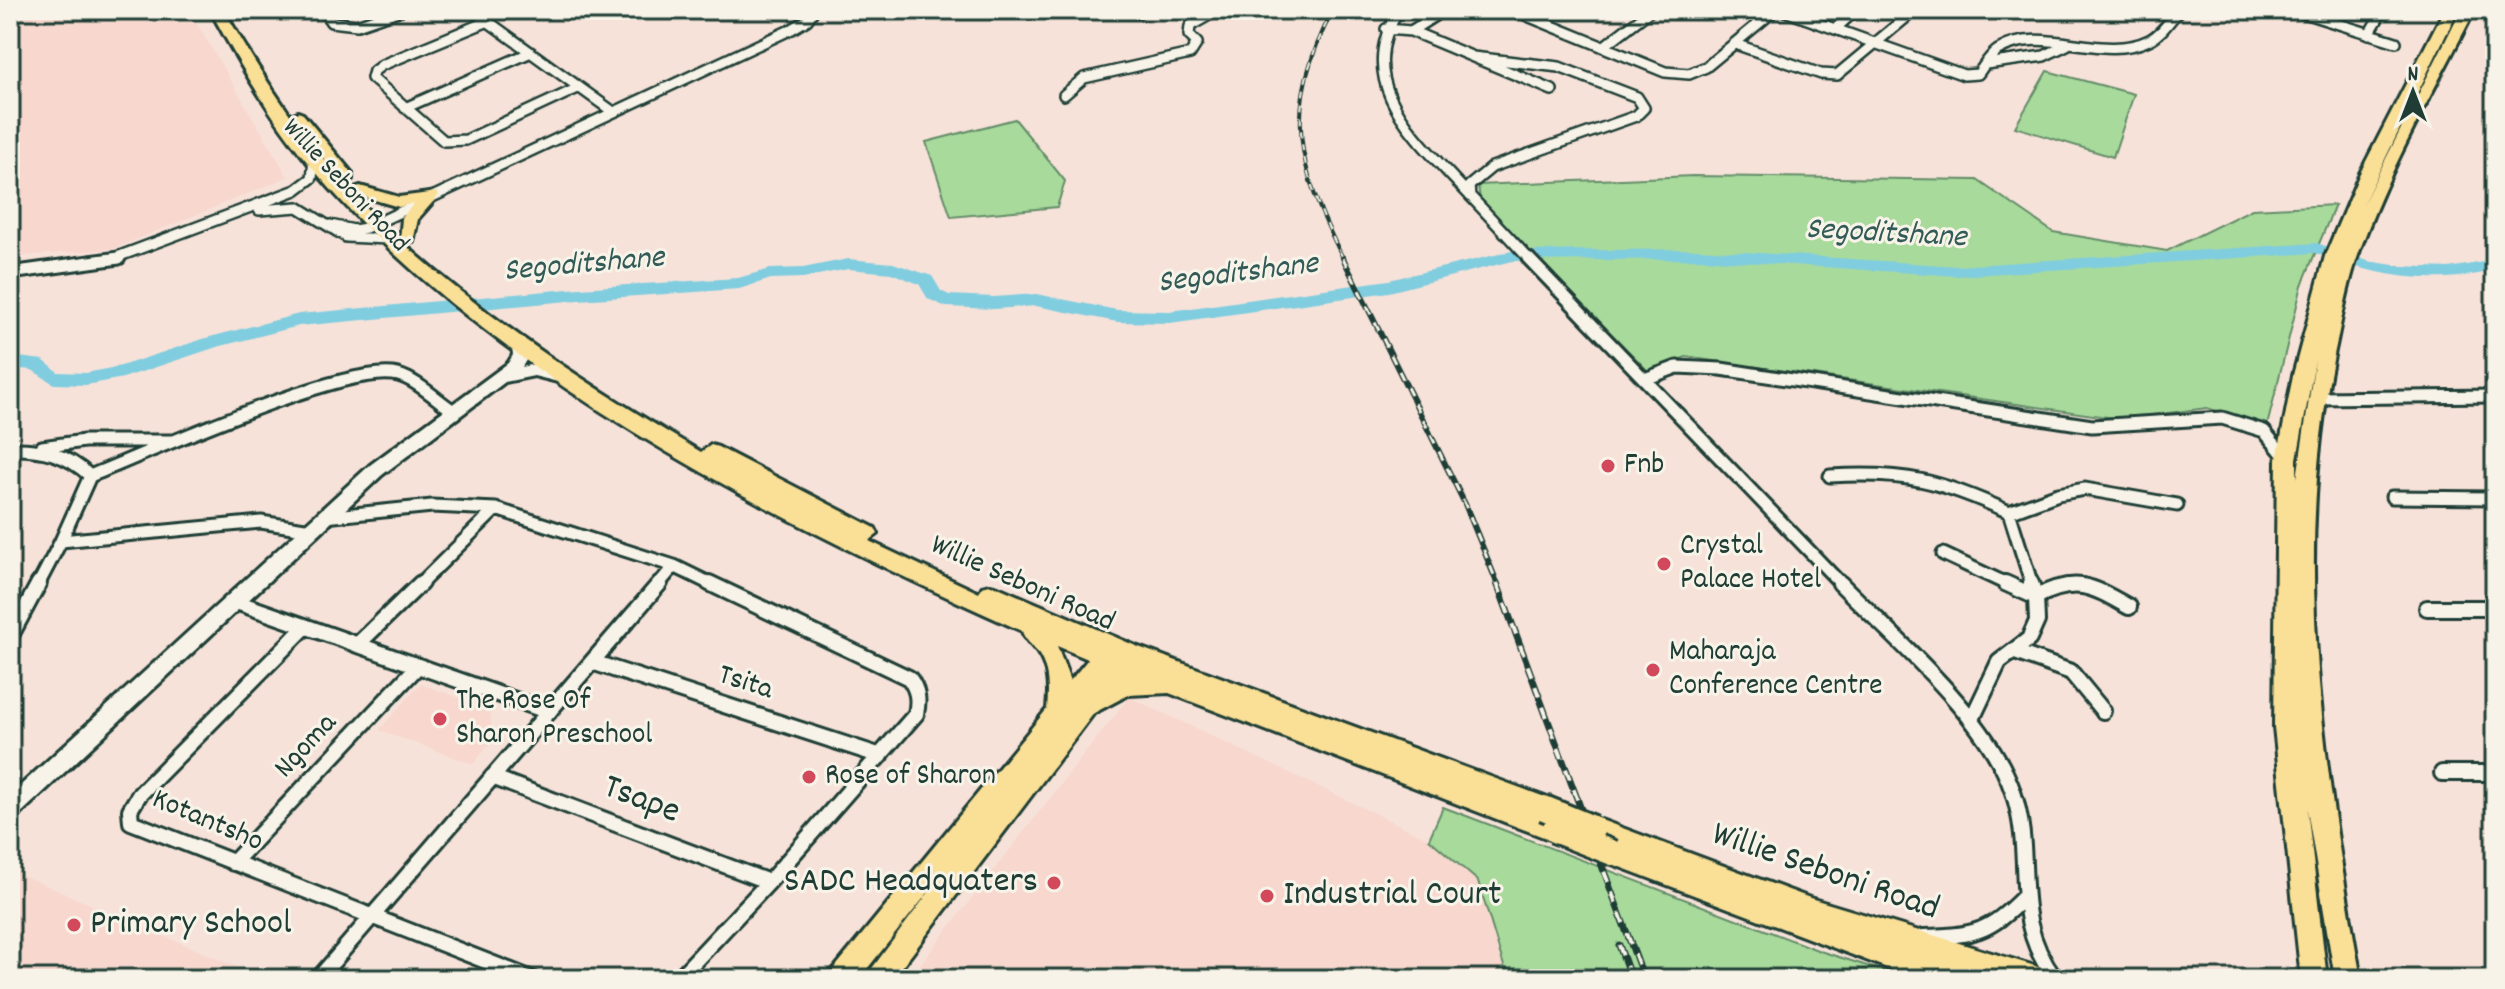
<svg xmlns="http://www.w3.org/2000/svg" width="2505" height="989" viewBox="0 0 2505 989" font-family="Dekko,sans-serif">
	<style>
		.built { fill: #f7d7ce }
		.green { fill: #a8da9c; stroke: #648c68; stroke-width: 2 }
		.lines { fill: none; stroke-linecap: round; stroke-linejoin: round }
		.river { fill: #80cddf; fill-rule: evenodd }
		.street-far2-casing { stroke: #1f3d34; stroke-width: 14 }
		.street-far1-casing { stroke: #1f3d34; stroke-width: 17 }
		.street-casing { stroke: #1f3d34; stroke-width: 20 }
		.secondary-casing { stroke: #1f3d34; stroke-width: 6 }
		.primary-casing { stroke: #1f3d34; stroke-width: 6 }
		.street-far2 { stroke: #f7f3e8; stroke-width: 9 }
		.street-far1 { stroke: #f7f3e8; stroke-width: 11 }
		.street { stroke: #f7f3e8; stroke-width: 14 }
		.secondary { fill: #f7f3e8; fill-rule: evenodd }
		.primary { fill: #fadf96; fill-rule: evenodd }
		.rail-far2-casing { stroke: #1f3d34; stroke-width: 4 }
		.rail-far1-casing { stroke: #1f3d34; stroke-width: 6 }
		.rail-casing { stroke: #1f3d34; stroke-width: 7 }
		.rail-far2 { stroke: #f7f3e8; stroke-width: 2; stroke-dasharray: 7; stroke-linecap: butt }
		.rail-far1 { stroke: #f7f3e8; stroke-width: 3; stroke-dasharray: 9; stroke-linecap: butt }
		.rail { stroke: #f7f3e8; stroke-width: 4; stroke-dasharray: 11; stroke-linecap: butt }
		.primary-bridge-casing { stroke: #1f3d34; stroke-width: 30; stroke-linecap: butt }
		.primary-bridge { stroke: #fadf96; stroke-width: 24 }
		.poi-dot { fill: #d1495b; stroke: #f7f3e8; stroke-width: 3 }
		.labels { text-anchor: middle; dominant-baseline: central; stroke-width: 6; stroke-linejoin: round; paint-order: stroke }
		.far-street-label { font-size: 26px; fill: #1f3d34; stroke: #f7f3e8 }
		.poi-label { font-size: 30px; fill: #1f3d34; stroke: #f7f3e8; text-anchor: start }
		.street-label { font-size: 30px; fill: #1f3d34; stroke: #f7f3e8 }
		.water-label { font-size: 32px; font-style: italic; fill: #325a56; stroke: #f7f3e8 }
		.near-street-label { font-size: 36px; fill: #1f3d34; stroke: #f7f3e8 }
		.near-poi-label { font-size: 36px; fill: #1f3d34; stroke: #f7f3e8; text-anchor: start }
	</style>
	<rect width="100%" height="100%" fill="#f7e2d9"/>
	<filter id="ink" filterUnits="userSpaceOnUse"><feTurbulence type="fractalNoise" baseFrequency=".0125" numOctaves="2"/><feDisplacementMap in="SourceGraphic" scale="16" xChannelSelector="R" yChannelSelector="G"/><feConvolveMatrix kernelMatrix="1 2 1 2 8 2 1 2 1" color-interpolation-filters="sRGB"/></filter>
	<g filter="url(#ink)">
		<path class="built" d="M10,10H189L288,177L113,249L10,257Z
			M421,684L490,709L492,742L473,764L379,730Z
			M1129,697L1429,839L1478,881L1508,979H909Z
			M10,870L265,979H10Z"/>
		<path class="green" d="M2047,71L2134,94L2113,157L2015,127Z
			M1015,119L1065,181L1057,207L951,217L926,142Z
			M1693,176L1977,180L2053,232L2167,251L2252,209L2335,205L2302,285L2267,426L2207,408L2121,419L1686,357L1648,371L1480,200L1478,185Z
			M1443,807L1820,951L1908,979H1508L1478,881L1429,839Z"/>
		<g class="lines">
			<path class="river" d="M2317,243L2368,261L2400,266L2449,268L2495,260V270C2433,287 2374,276 2315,253L1957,276L1699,259L1512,261L1389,292L1170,323L1117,322L1036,306L994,309L946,307L928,299L919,284L891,273L848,269L803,278L771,279L739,289L579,300L299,326L217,347L123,378L86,385L54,384L32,370L10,368V356L43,360L58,372L86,373L121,366L206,338L299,314L579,288L738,278L770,269L803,268L848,259L893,263L932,276L941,291L949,295L994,297L1036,294L1117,310L1170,311L1389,280L1512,251L1699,249L1957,266Z"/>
			<defs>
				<path id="street-far2" d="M323,10L331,22L357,25L401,10
					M472,10L612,111
					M1131,10L1138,13
					M1399,10C1354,79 1409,131 1454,179C1480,206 1505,233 1530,260
					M1513,10L1665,72L1689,74L1706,67L1775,10
					M1782,10L1964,75L1978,74C1984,66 1989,56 1998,50C2043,23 2102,63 2149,40C2162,34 2170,20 2179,10
					M2294,10L2396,42
					M486,22L382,65L374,71L372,78L444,141L466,140L578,88
					M1386,29L1411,31L1552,90
					M1835,29L1856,10
					M1411,31L1444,10
					M2369,34L2383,10
					M1735,44L1821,74L1837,75L1915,10
					M2495,46L2489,53L2495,68
					M1603,47L1651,10
					M1986,64L2044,56L2067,45
					M1064,95L1084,78L1190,54L1197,43L1189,35L1190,26L1218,10
					M405,108L529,53
					M1470,196L1469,186L1492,167L1636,116L1644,108L1637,97L1559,67L1473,57
					M259,210L298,207L346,237L388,239
					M330,225L354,230L366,228L792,29L807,20L814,10
					M109,260L296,190L312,178L314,160"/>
				<path id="street-far1" d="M1528,258L1842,585
					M10,273L119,258
					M1645,379L1677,367L1721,369L2092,426L2222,418L2264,431L2287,459
					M2317,398L2495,396
					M42,447L84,441H171
					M10,449C41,448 67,454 90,476L61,541
					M90,476C148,453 347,362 398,375C417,380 438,401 455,412
					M1830,476C1904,471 1942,481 2009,512L2058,494L2085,489L2177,505
					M2392,497L2495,498
					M2009,512L2032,585
					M325,517L432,506L496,509L674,566L713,585
					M1943,554L2009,585
					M38,585L61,541L261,522L311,530
					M419,585L496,509
					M658,585L674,566
					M2067,585H2081"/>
				<path id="street" d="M1840,583C1896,640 1988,717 2013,792C2036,860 2008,915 2055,979
					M2005,583L2036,597C2076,576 2092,586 2129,607
					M236,602L549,712
					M2427,608H2495
					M305,627L139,795L130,810L131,822L532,979
					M10,637L39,583
					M357,645L421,583
					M2015,652L2071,672L2103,711
					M592,662L881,756
					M1972,719L1999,662L2029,639L2037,621L2036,597L2031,583
					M2442,773H2495
					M492,777L769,882
					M233,863L418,666
					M1923,937C1975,935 1987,934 2025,896
					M318,979L660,583
					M678,979L769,882L916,714C919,700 918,690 909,678L709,583"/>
				<path id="secondary" d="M520,340L528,345L529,355L522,367L534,364L568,373L570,377L568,381L562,383L534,376L505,382L382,475L18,816L10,819V795L370,465L508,363L513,355L512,345Z"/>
				<path id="primary" d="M210,10H224C273,96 327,174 400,241L402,218L414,203L399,207L354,194V188L360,186L399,197L437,192L439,195L418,219L413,242H402C493,324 596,390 701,452L711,445L718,447L875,528L878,534L869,541L979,593L982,587L990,585L998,587L1136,646L1553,800L1556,808L1549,817L1563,822L1566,830L1563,838L1554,841L1169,693L1128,695L1094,713L893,979H864L935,884L859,979H829L833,970L1047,709C1049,689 1049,668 1037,652C1031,644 1024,639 1022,631C775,521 483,373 308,163C269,116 239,63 210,10ZM1057,646L1088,659L1070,681Z
					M2444,10H2458L2362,206L2461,10H2475C2433,92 2386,174 2356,261C2346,291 2341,324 2334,355C2291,565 2325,772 2361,979H2335L2307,808L2327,979H2301L2274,727L2277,459L2293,375L2325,256L2360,173ZM2315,360L2297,478V459Z
					M298,112L303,114L352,173V179H340L293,120V114Z
					M1593,817L1810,898L2035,966L2044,970L2048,979H1993L1974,973L1976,979H1922L1895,971L1604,861L1601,853L1606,844L1584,836L1581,828L1584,820Z"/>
			</defs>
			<use href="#street-far2" class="street-far2-casing"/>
			<use href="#street-far1" class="street-far1-casing"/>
			<use href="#street" class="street-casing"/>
			<use href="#secondary" class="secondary-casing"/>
			<use href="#primary" class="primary-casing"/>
			<use href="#street-far2" class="street-far2"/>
			<use href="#street-far1" class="street-far1"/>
			<use href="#street" class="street"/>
			<use href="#secondary" class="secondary"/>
			<use href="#primary" class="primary"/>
			<defs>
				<path id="rail-far2" d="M1333,10C1282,108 1296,166 1344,260"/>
				<path id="rail-far1" d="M1343,258L1465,504L1498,585"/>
				<path id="rail" d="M1497,583L1644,979
					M1619,945L1631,979"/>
			</defs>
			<use href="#rail-far2" class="rail-far2-casing"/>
			<use href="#rail-far1" class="rail-far1-casing"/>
			<use href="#rail" class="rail-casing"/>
			<use href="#rail-far2" class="rail-far2"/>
			<use href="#rail-far1" class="rail-far1"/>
			<use href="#rail" class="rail"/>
			<defs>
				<path id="primary-bridge" d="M1544,808L1593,828
					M1554,830L1613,853"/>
			</defs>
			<use href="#primary-bridge" class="primary-bridge-casing"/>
			<use href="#primary-bridge" class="primary-bridge"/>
		</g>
	</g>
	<g class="poi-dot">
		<circle cx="1608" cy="466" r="8"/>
		<circle cx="1664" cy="564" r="8"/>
		<circle cx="1653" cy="670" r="8"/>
		<circle cx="440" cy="719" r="8"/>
		<circle cx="809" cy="777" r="8"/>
		<circle cx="1054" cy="883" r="8"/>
		<circle cx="1267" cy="896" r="8"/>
		<circle cx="74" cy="925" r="8"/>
	</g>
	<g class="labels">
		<g class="far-street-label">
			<text transform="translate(345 186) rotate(47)">Willie Seboni Road</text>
		</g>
		<g class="poi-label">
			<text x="1624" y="466">Fnb</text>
			<text x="1680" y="547">Crystal<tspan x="1680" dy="34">Palace Hotel</tspan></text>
			<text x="1669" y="653">Maharaja<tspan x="1669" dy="34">Conference Centre</tspan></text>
			<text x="456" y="702">The Rose Of<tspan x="456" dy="34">Sharon Preschool</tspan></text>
			<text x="825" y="777">Rose of Sharon</text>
		</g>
		<g class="street-label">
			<text transform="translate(1022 585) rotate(24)">Willie Seboni Road</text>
			<text transform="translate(745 684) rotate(18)">Tsita</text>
			<text transform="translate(307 747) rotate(-47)">Ngoma</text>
			<text transform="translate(207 822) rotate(23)">Kotantsho</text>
		</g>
		<g class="water-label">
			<text transform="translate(1886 235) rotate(3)">Segoditshane</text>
			<text transform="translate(584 266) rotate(-5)">Segoditshane</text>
			<text transform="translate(1238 275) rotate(-7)">Segoditshane</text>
		</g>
		<g class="near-street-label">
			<text transform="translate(641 801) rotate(21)">Tsape</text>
			<text transform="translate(1825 873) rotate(19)">Willie Seboni Road</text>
		</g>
		<g class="near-poi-label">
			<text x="1038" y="883" text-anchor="end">SADC Headquaters</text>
			<text x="1283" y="896">Industrial Court</text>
			<text x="90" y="925">Primary School</text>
		</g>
	</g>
	<rect width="2505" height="989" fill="none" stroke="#f7f3e8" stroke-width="40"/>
	<rect x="20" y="20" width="2465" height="949" fill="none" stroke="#1f3d34" stroke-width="3" filter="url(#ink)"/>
	<g transform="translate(2413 92)" stroke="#f7f3e8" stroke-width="6" paint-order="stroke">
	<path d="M0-6L14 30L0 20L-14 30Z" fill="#1f3d34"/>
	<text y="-12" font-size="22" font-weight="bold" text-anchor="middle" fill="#1f3d34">N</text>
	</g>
</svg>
